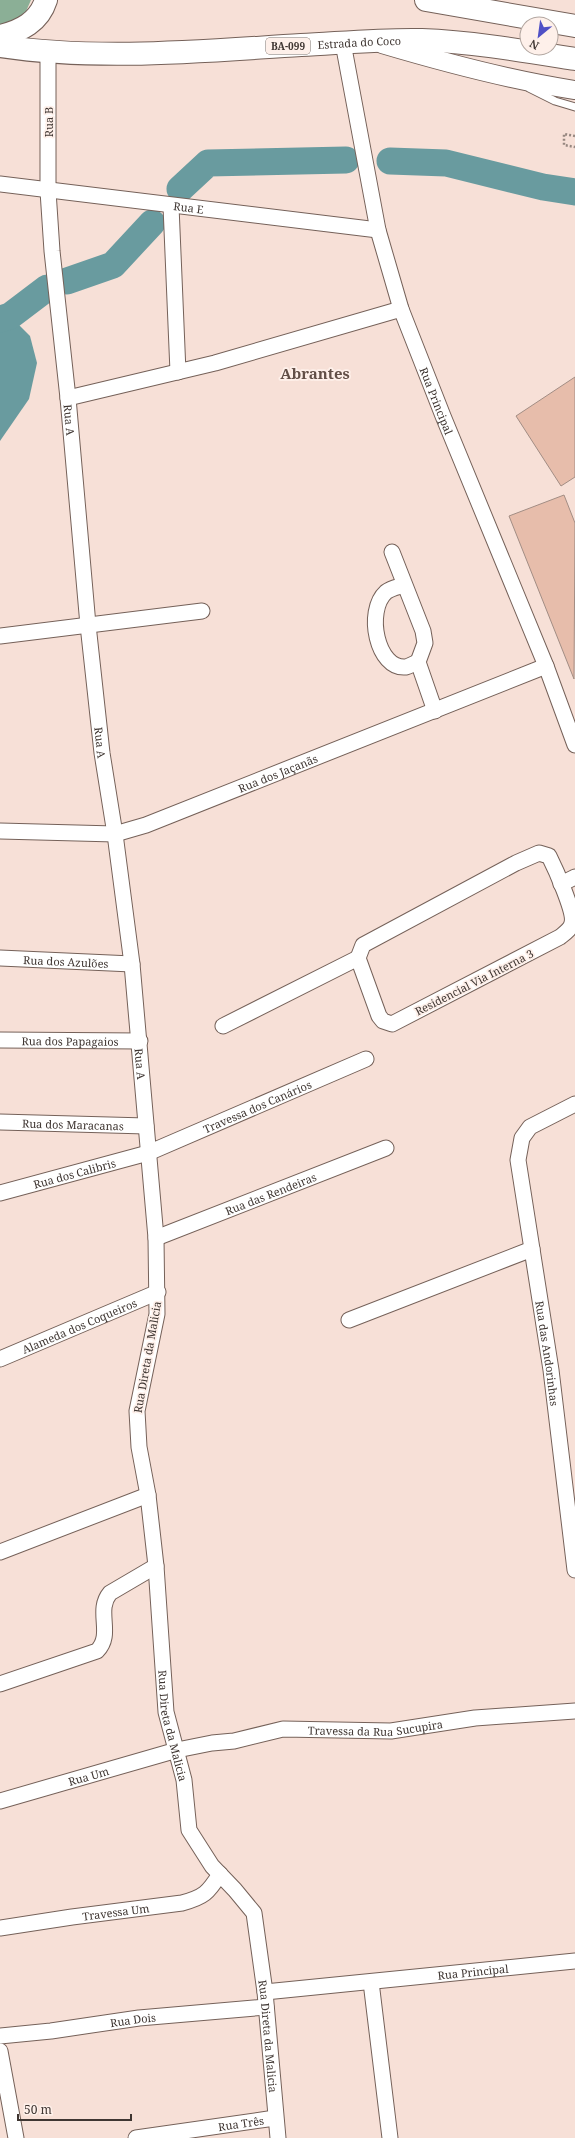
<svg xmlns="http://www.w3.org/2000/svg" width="575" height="2138" viewBox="0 0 575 2138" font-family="'Noto Serif',serif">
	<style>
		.forest { fill: #8baf96 }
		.water { fill: #699b9f }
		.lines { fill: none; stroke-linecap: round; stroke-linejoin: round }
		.river { stroke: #699b9f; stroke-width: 27 }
		.building { fill: #e7bdab; stroke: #a28d84 }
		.service-casing { stroke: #756159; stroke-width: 9 }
		.minor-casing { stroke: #756159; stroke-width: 17 }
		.tertiary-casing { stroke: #756159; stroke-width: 20 }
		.trunk-casing { stroke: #756159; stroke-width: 24 }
		.path { stroke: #968780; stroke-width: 2.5; stroke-dasharray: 2 2; stroke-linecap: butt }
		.service { stroke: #fff; stroke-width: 7 }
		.minor { stroke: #fff; stroke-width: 15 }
		.tertiary { stroke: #fff; stroke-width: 18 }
		.trunk { stroke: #fff; stroke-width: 22 }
		.labels { text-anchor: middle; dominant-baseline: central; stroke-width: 3.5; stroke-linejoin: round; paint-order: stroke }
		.shield { fill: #fef0ea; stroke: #786e69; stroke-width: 1 }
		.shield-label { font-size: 10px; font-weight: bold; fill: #3f3632 }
		.street-label { font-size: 11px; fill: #3f3632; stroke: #fef0ea }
		.district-label { font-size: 15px; font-weight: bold; fill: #624f47; stroke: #fef0ea }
	</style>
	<rect width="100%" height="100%" fill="#f7e0d7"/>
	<path class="forest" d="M0,0H31L24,16L0,26Z"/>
	<path class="water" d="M10,316L30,336L37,363L29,399L0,441V319Z"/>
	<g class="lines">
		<path class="river" d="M390,161L446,163L543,187L575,192
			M180,189L208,163L346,160
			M67,281L113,265L152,223
			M0,319L10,316L47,288"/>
	</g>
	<path class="building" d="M575,377V477L561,486L516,416Z
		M564,495L575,523L574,679L509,516Z"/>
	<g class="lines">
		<defs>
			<path id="service" d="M529,88L555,101L575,107"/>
			<g id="minor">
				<path id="s1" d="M343,43L378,230L401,309L443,416L546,666L575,745"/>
				<path id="s2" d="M48,52V191L52,251L68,398L88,625L102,753L115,834L132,964L156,1238L157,1314L137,1411L139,1447L148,1495L156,1566L166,1712L184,1780L189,1830L212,1866L235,1890L254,1913L265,1992L278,2138"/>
				<path id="s3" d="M0,184L378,230"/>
				<path d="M171,206L178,372"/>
				<path d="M68,398L215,363L401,309"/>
				<path d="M392,552L423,631L425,643L418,662L435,711"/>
				<path d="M404,585C398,587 391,588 386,592C365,611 377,670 406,667C410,666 414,663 418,662"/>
				<path d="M0,636L202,611"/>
				<path id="s4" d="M0,831L115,834L146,825L546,666"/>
				<path d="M539,853L549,856C555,868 575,912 572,923C571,929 565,933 560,937L392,1024L383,1021L379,1016L358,958L363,945L516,863Z"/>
				<path d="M561,884L575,877"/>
				<path id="s5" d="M0,958L132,964"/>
				<path d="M223,1026L358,958"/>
				<path id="s6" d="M0,1040L140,1041"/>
				<path id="s7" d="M575,1104L530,1127L522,1138L518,1160L551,1370L575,1570"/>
				<path id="s8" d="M0,1122L146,1126"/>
				<path id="s9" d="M0,1193L148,1153L366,1059"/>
				<path id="s10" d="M156,1238L386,1148"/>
				<path d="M349,1320L532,1249"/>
				<path id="s11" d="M0,1359L158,1292"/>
				<path d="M0,1552L148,1495"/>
				<path d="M0,1684L97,1651C114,1634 95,1611 110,1593L156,1566"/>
				<path id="s12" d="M0,1801L177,1750L212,1743L234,1741L283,1729L391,1731L475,1718L575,1711"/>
				<path id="s13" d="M0,1928L72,1917L182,1903C204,1897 208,1893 220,1874"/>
				<path d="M371,1982L390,2138"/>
				<path id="s14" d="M265,1992L575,1961"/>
				<path id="s15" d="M0,2036L51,2031L139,2018L266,2007"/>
				<path d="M0,2051L16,2138"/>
				<path id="s16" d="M136,2138L275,2118"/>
			</g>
			<path id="tertiary" d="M382,44C446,63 509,80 575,90"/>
			<g id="trunk">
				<path d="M426,0L575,26"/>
				<path d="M0,36C21,31 39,22 46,0"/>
				<path id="s17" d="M0,46C100,61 201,51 301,45C341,43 382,39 422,40C473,42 525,51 575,59"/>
			</g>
		</defs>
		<use href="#service" class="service-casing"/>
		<use href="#minor" class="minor-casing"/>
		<use href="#tertiary" class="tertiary-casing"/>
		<use href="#trunk" class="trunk-casing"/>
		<path class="path" d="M575,136L564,134V145L575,147"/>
		<use href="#service" class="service"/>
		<use href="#minor" class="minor"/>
		<use href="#tertiary" class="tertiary"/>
		<use href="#trunk" class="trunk"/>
	</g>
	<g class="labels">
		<rect class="shield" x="266" y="38" width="44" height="16" rx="3"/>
		<g class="shield-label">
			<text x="288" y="46">BA-099</text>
		</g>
		<g class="street-label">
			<text stroke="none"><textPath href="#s17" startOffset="360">Estrada do Coco</textPath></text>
			<text transform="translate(48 122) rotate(-90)">Rua B</text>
			<text stroke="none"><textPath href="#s3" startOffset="190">Rua E</textPath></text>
			<text stroke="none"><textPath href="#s1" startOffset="371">Rua Principal</textPath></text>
			<text stroke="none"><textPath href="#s2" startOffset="369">Rua A</textPath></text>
			<text stroke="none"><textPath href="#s2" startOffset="693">Rua A</textPath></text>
			<text stroke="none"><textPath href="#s4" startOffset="289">Rua dos Jaçanãs</textPath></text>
			<text stroke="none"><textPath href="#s5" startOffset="66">Rua dos Azulões</textPath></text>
			<text transform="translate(474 982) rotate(-27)">Residencial Via Interna 3</text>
			<text stroke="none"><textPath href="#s6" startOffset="70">Rua dos Papagaios</textPath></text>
			<text stroke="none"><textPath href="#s2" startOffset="1017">Rua A</textPath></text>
			<text stroke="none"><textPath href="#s9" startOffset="272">Travessa dos Canários</textPath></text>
			<text stroke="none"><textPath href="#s8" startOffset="73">Rua dos Maracanas</textPath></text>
			<text stroke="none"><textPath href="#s9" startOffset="77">Rua dos Calibris</textPath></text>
			<text stroke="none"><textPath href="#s10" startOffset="123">Rua das Rendeiras</textPath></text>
			<text stroke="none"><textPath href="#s11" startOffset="86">Alameda dos Coqueiros</textPath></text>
			<text stroke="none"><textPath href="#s7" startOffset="282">Rua das Andorinhas</textPath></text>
			<text transform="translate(147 1357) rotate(-80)">Rua Direta da Malicia</text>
			<text stroke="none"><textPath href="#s2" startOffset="1684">Rua Direta da Malicia</textPath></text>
			<text stroke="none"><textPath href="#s12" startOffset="385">Travessa da Rua Sucupira</textPath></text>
			<text stroke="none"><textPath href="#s12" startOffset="92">Rua Um</textPath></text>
			<text stroke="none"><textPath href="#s13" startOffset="117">Travessa Um</textPath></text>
			<text stroke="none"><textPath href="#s14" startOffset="209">Rua Principal</textPath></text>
			<text stroke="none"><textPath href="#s15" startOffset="134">Rua Dois</textPath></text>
			<text stroke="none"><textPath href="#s2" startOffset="2020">Rua Direta da Malicia</textPath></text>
			<text stroke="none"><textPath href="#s16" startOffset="106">Rua Três</textPath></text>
		</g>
		<g class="district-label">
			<text x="315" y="373">Abrantes</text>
		</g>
	</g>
	<g transform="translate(539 36) rotate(209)"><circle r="19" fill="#fef0ea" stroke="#b2a6a0"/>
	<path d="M0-3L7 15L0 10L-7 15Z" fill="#5050c6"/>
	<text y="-6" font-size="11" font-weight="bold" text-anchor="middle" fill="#3f3632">N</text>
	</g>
	<path d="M18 2114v6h113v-6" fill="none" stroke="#3f3632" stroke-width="2"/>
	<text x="24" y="2114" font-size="12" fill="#3f3632" stroke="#fef0ea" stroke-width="3" paint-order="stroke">50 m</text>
</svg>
